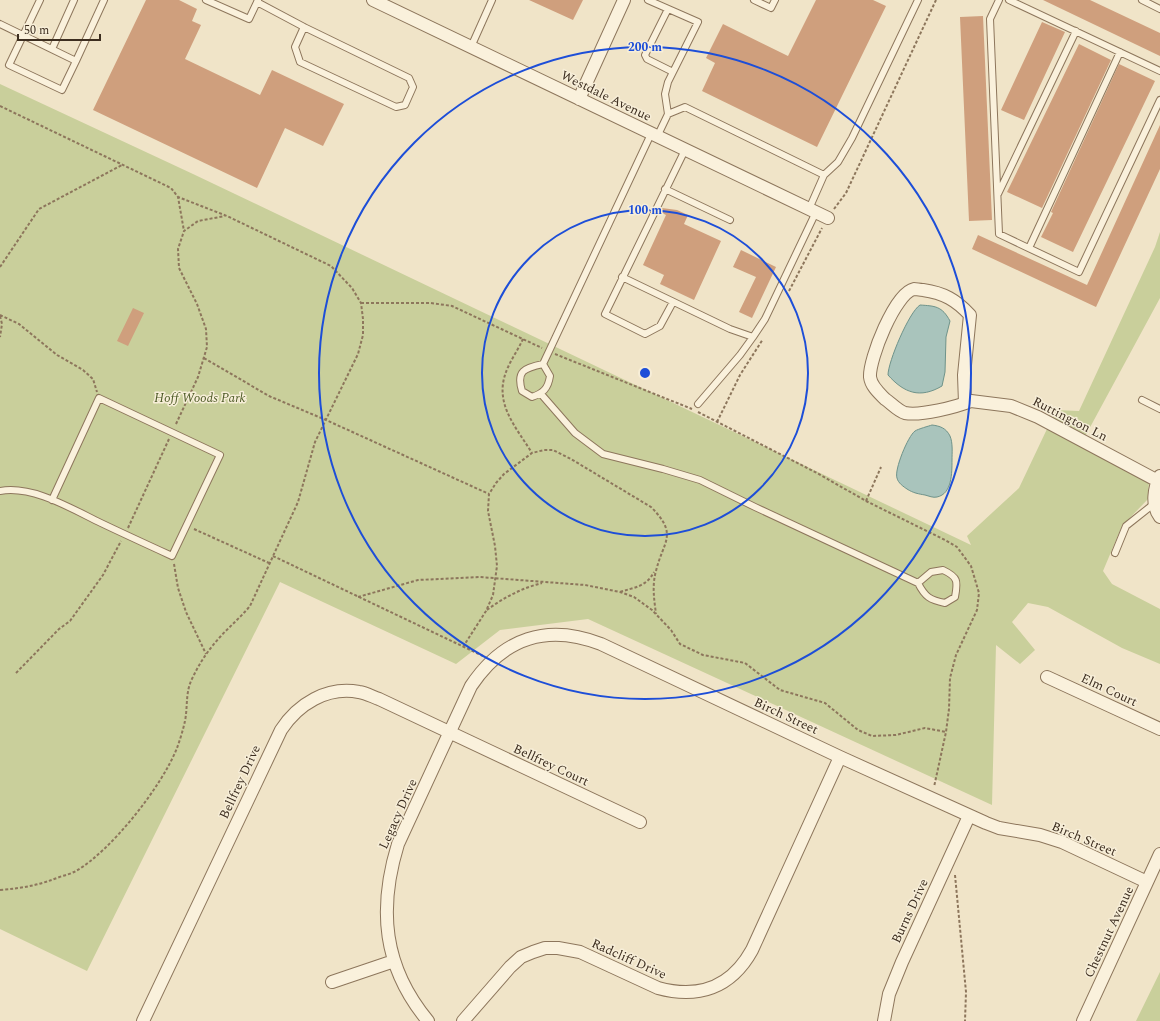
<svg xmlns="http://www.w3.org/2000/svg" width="1160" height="1021" viewBox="0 0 1160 1021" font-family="Spectral,serif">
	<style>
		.green { fill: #c9cf9b }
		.water { fill: #a9c4bc; stroke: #6f938a }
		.building { fill: #cf9f7d }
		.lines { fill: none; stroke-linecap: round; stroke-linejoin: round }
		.service-casing { stroke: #8d765c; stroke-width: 8 }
		.minor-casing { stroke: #8d765c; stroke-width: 14 }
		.path { stroke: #8d765c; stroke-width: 2; stroke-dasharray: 3 2; stroke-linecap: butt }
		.service { stroke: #faf1dc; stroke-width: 6 }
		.minor { stroke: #faf1dc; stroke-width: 12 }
		.ring { fill: none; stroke: #1d4ed8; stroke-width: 2 }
		.labels { text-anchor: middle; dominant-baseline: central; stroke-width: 3; stroke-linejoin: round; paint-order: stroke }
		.street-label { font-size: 13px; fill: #3d2e20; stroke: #f7eed8 }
		.park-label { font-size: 13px; font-style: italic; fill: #4d5a26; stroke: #f7eed8 }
		.centre { fill: #1d4ed8; stroke: #f7eed8; stroke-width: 2 }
		.ring-label { font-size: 12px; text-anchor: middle; font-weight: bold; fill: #1d4ed8; stroke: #f7eed8; stroke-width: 3; stroke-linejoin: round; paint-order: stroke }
	</style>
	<rect width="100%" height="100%" fill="#f0e4c8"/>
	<path class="green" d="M0,84L193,174L971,545L967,536L1019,488L1056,410L1079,411L1155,247L1160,232V298L1081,444L1149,481L1148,499L1122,526L1103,571L1112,584L1160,609V664L1122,648L1048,607L1028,603L1012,622L1035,650L1020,664L996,645L992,805L588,619L500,630L456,664L280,582L87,971L0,929Z
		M1160,972V1021H1136Z"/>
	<path class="water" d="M920,305C935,306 942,306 950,321L946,337L945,372L942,386C920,399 904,393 888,375C888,362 909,312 920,305Z
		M932,425C940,426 946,428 950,436C953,443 952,453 952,460C952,473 952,494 937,497C933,498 929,496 925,495C919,494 913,493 907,489C904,487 898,483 897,478C894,470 908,436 915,431C918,429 929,426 932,425Z"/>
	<path class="building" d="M146,0H179L197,9L192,21L201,25L185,59L260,95L272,70L344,104L323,146L285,128L257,188L93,110Z
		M529,0H583L573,20Z
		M816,0H873L886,6L817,147L702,91L715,63L706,58L723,24L788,56Z
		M1043,0H1090L1160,33V56Z
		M983,16L992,220L969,221L960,17Z
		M1042,22L1065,32L1024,120L1001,110Z
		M1079,44L1111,60L1042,208L1007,192Z
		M1119,64L1155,81L1073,252L1041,237L1053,213L1051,212Z
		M1160,125V169L1096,307L972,249L978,235L1087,285Z
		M662,208L677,210L688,215L684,224L721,241L694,300L660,284L664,275L643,265L666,215L660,212Z
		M741,250L776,267L752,318L739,312L756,277L733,267Z
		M133,308L144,313L128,346L117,341Z"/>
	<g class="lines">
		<defs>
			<path id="service" d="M40,0L9,65L62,90L76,61
				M206,0L249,19L258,0
				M648,0L698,22L668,82L665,94L668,114L657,137
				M754,0L771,8L775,0
				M999,0L990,19L999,234L1079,272L1160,100
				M1009,0L1160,71
				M1142,0L1160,9
				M257,2L304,27L409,78L413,87L405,105L396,107L300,62L295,47L304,27
				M668,9L645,55L647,59L673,72
				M0,24L76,61L104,0
				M471,47L492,0
				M52,49L74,0
				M668,114L685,107L824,175L809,209
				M824,175L838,162L852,138L918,0
				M665,189L730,220
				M998,194L1076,31
				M1029,248L1120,52
				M622,277L730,329L753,337L765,319L816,212
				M673,302L660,326L645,334L605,314L685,150
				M543,364L550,376C548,389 543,393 532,397L522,391C516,371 524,368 543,364L651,134
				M541,394L575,433L603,454L663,469L700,480L755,507L918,583C925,597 930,600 945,603L955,597C958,581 958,577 943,570L931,572L918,583
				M1142,400L1160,409
				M698,404L740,355L753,337
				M0,491C33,485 72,509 101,523C124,534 148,545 172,556L220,455L99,398L52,500
				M1115,553L1126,526L1155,503"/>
			<path id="minor" d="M373,0L828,218
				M579,99L624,0
				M965,403L964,375L970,315C956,300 944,293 923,290C920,290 916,289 914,289C895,293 869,359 870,377C871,386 879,393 885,399C891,403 898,411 905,413C921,416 956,407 971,401L1011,406L1038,417L1158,481
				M1160,476C1154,488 1151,505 1160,517
				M1047,677L1160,729
				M332,982L394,961
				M143,1021L281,730C298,704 327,686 359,692C366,693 373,697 379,699L640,822
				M428,1021C383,967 378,909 398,844L471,686C503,638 547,623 601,644L840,757L986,823L999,828L1040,835L1062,842L1147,882
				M463,1021L510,967L521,957L533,952L545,948H558L580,952L658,988C698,999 731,988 752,950L840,757
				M884,1021L889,994L902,962L969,816
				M1083,1021L1160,854"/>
		</defs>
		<use href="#service" class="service-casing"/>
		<use href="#minor" class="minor-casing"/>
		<path class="path" d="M0,106L171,188L178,197L184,231
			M834,209L846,193L936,0
			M0,267L39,209L122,165
			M789,291L822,228
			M361,303H431L452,306L542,348
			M0,315L19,324L57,355L83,370L93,379L97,392
			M0,316L2,324L0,337
			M523,339C518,350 510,361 506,372C494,404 516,427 532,453
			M555,354L692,409
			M204,358L269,396L326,420L489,494
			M698,412L817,473L866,501L945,540L957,547L971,566L979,593L977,610L956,655L950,678L949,709L946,732L934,787
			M717,422L740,375L763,339
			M176,424L198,377L207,347L206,329L197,304L179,268L178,249L184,231L198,221L225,216
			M866,501L881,467
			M128,528L169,439
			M194,529L269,563
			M273,556L483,656
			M174,564L178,588L186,612L206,654
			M620,592C635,587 646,587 654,572
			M358,597L418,580L479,577L585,585L620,592L634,597L652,610L671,630L680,644L703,655L745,663L780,690L825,703L858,730L872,736L896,735L925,728L946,732
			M487,610C503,598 522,588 542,583
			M463,647L486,611L493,595L497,566L495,546L488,511L489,494L496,483L504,474L532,453L544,450H553L571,459L651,507C679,535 663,541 656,571C652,585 654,599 656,614
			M16,673L59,629L70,621L103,575L121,541
			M955,875L966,992L965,1021
			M0,890C24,888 40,885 62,876C67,875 72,873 76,871C112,850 162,786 177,748C180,740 183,730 185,721C188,706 185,691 193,677C200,662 209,649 220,637C230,626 241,617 250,606L298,502L315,442L358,354L363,335V319L361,303L352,288L331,266L227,216L178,197"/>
		<use href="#service" class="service"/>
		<use href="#minor" class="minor"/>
	</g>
	<g class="ring">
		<circle cx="645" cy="373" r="163"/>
		<circle cx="645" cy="373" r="326"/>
	</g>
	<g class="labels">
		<g class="street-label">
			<text transform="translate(606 96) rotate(26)">Westdale Avenue</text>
			<text transform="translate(1070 419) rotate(27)">Ruttington Ln</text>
			<text transform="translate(1109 690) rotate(25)">Elm Court</text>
			<text transform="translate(786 716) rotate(25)">Birch Street</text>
			<text transform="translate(551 765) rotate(25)">Bellfrey Court</text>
			<text transform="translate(240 782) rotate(-65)">Bellfrey Drive</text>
			<text transform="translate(398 814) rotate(-66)">Legacy Drive</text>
			<text transform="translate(1084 839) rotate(23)">Birch Street</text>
			<text transform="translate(910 911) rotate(-65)">Burns Drive</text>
			<text transform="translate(1109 932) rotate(-65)">Chestnut Avenue</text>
			<text transform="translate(629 959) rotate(24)">Radcliff Drive</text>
		</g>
		<g class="park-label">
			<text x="200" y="398">Hoff Woods Park</text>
		</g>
	</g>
	<circle cx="645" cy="373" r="6" class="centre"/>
	<g class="ring-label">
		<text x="645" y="51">200 m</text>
		<text x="645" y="214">100 m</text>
	</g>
	<path d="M18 34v6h82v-6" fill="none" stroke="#3d2e20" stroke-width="2"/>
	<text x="24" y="34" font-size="12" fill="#3d2e20" stroke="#f7eed8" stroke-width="3" paint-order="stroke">50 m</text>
</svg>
